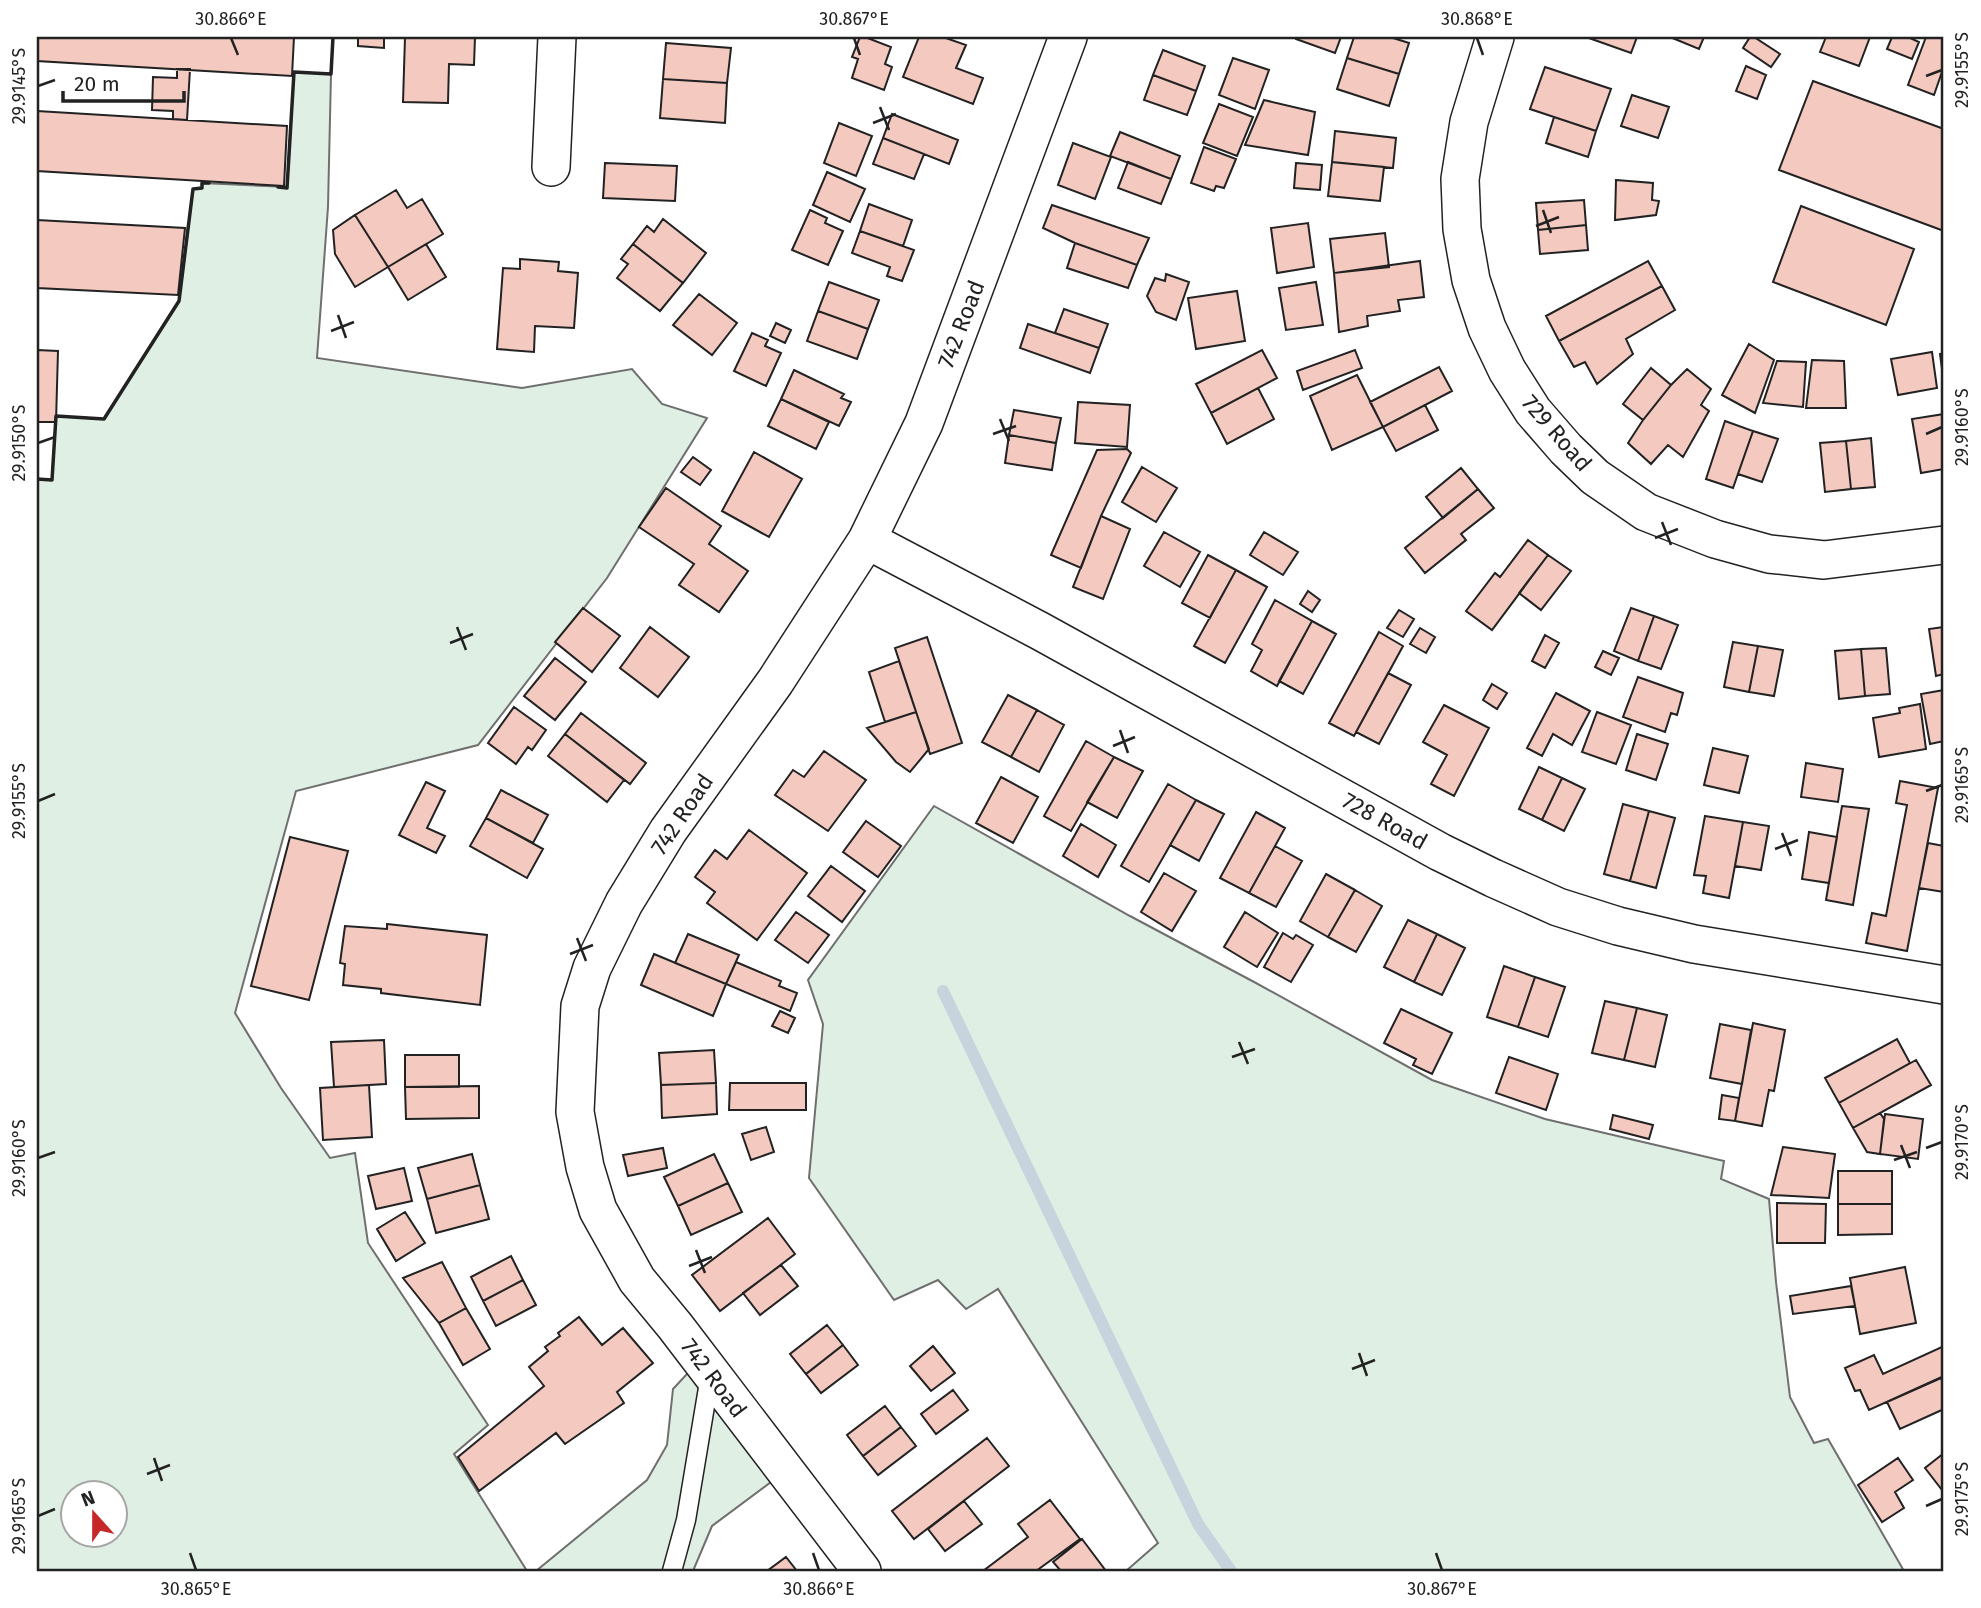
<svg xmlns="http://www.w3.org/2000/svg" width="1981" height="1608" viewBox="0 0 1981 1608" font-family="'Fira Sans',sans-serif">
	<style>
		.green { fill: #e0efe3; stroke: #6f6f6f; stroke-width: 2; fill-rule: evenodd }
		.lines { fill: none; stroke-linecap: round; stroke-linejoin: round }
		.stream { stroke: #c7d3dd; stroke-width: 12 }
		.building { fill: #f3c9c0; stroke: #222; stroke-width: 2 }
		.service-casing { stroke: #222; stroke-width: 21 }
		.minor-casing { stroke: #222; stroke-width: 40 }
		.service { stroke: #fff; stroke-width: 18 }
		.minor { stroke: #fff; stroke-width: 37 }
		.wall { stroke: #222; stroke-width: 3.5 }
		.ticks { fill: none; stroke: #222; stroke-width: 2.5 }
		.labels { text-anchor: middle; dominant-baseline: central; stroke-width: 5; stroke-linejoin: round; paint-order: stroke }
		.street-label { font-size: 23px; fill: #222; stroke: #fff }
		.neatline { fill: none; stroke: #222; stroke-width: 2.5 }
		.ticks-label { font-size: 18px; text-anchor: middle; fill: #222 }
	</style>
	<rect width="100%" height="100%" fill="#fff"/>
	<path class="green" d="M294,72L331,74L328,207L317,358L522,388L632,369L662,404L707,418L607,578L478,745L296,791L235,1013L281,1088L330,1158L355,1153L368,1243L488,1425L454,1454L527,1571H37V479L52,480L56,416L104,419L179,301L193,189L202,188V183L287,187ZM74,1492H116V1534H74Z
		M934,806L1130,916L1256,983L1432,1080L1545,1119L1724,1161L1721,1179L1769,1199L1776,1282L1790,1397L1814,1443L1828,1439L1904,1571H1126L1158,1543L998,1289L966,1309L938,1280L894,1300L809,1178L823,1024L808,980Z
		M699,1361L783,1473L712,1526L693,1571H536L647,1480L667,1445L673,1389Z"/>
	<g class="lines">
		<path class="stream" d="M943,991L1198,1524L1231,1571"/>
	</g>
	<path class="building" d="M37,37H294L292,76L37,61Z
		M358,37H384V48L358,46Z
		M405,37H475L474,65L449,64L448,103L403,102Z
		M860,37H865L891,47L885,64L892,67L884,90L852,78L858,59L852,57Z
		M919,37H943L966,45L956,68L983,78L973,104L903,77Z
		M1296,37H1341L1335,53L1296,39Z
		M1354,37H1390L1409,43L1399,74L1347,58Z
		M1586,37H1637L1631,53Z
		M1670,37H1704L1699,49Z
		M1750,37H1754L1780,54L1771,67L1743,48Z
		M1826,37H1870L1859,66L1820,52Z
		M1892,37H1908L1919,42L1912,59L1887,49Z
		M1926,37H1944V66L1934,95L1908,85Z
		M666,43L731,48L727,83L663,79Z
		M1163,50L1205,66L1196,91L1153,75Z
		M1233,58L1269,70L1255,109L1219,95Z
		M1347,58L1399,74L1389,106L1337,89Z
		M1746,66L1766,75L1757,99L1736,91Z
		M1545,67L1611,89L1596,131L1530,109Z
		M177,69H190L187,120L173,119V111L152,110L153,77L177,78Z
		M1153,75L1196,91L1187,115L1144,100Z
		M663,79L727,83L725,123L660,118Z
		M1813,81L1944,129V231L1779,170Z
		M1632,95L1669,107L1658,138L1621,126Z
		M1264,100L1315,112L1308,155L1245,145Z
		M1219,104L1253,117L1237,156L1203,143Z
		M37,111L287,126L284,186L37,171Z
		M892,114L958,140L949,164L883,138Z
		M1554,117L1596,131L1588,157L1546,143Z
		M839,123L872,136L856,176L824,163Z
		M1335,131L1396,138L1393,168L1332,162Z
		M1120,132L1180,156L1171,179L1110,156Z
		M883,138L924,154L914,179L873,164Z
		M1073,143L1111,157L1095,199L1058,185Z
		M1204,147L1236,159L1224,188L1216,186L1214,191L1191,183Z
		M1128,162L1171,179L1161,204L1118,188Z
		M1332,162L1384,167L1380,201L1328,196Z
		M605,163L677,166L675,201L603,198Z
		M1296,163L1322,165L1320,190L1294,188Z
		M827,172L865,189L850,222L813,205Z
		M1616,180L1653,183L1652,200L1659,201L1656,215L1615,220Z
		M396,190L407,208L422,199L443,234L388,267L355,215Z
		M1584,200L1586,225L1538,230L1536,203Z
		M869,204L912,220L903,246L860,231Z
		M1052,205L1149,238L1137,265L1075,243L1043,228Z
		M1801,206L1914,249L1886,325L1773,282Z
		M810,210L827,218L825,223L843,231L828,265L792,250Z
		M355,215L388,267L355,287L335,254L333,230Z
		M663,219L706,253L683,283L633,244L647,226L654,232Z
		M37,220L185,228L178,295L37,288Z
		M1308,223L1314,267L1277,273L1271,228Z
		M1586,225L1588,250L1540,254L1538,230Z
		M860,231L914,250L902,281L887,276L890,267L852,253Z
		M1385,233L1389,267L1334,273L1330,239Z
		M1075,243L1137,265L1128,288L1067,268Z
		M426,244L446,277L408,300L388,267Z
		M633,244L683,283L660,311L617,278L628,264L621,259Z
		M520,259L559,262L558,271L578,273L574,328L535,326L534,352L497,349L503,268L520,269Z
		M1420,261L1424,297L1398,300L1400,311L1367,316L1368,326L1339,332L1334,273Z
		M1648,261L1662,286L1559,341L1546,316Z
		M1166,274L1189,282L1176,320L1156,312L1147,296L1155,278L1165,281Z
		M829,282L879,300L868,329L818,311Z
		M1316,282L1323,325L1286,330L1279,288Z
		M1662,286L1675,310L1626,339L1633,354L1597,384L1585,362L1574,367L1559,341Z
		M1237,291L1245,341L1196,349L1188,298Z
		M699,294L737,323L712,355L673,325Z
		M1064,309L1108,324L1099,348L1055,333Z
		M818,311L868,329L857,359L807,341Z
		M776,323L791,330L785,343L770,336Z
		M1028,324L1099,348L1090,373L1020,348Z
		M752,333L768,340L765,346L781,353L766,386L734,371Z
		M1749,344L1774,360L1755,413L1722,395Z
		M37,350L58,351L56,422H37Z
		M1262,350L1277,378L1211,413L1196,384Z
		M1355,350L1362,368L1303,390L1297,371Z
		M1932,352L1937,388L1898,395L1891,359Z
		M1944,353V384L1940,354Z
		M1812,360L1844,361L1846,408H1806Z
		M1777,361L1806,362L1803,407L1763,403Z
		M1439,367L1452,391L1383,427L1370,402Z
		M1651,368L1671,385L1643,420L1623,404Z
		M1687,369L1711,389L1701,405L1709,411L1683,457L1668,445L1651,464L1628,443L1643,420L1671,385Z
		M794,370L844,394L841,398L851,402L839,426L781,399Z
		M1357,375L1383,427L1332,450L1310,396Z
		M1258,388L1274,419L1227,444L1211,413Z
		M781,399L829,422L816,449L768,426Z
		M1078,402L1130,405L1127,447L1075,443Z
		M1425,405L1438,430L1396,451L1383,427Z
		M1014,410L1061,418L1056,443L1009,435Z
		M1944,414V469L1921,473L1912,419Z
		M1725,421L1753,431L1733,488L1706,479Z
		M1753,431L1778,439L1762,482L1738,474Z
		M1009,435L1056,443L1052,470L1005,463Z
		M1871,438L1875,487L1851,489L1846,441Z
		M1846,441L1851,489L1825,492L1820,443Z
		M1127,449L1131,453L1101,516L1081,568L1051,555L1097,450Z
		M754,452L802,479L769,537L722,511Z
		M693,457L711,470L700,485L681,472Z
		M1142,467L1177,488L1156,522L1122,502Z
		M1461,468L1478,489L1443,518L1426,497Z
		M666,488L721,526L709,544L748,571L719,612L679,585L694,564L639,527Z
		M1478,489L1494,508L1461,534L1466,540L1425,573L1405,548Z
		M1101,516L1130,529L1103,599L1073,587Z
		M1164,532L1200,552L1180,587L1144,566Z
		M1264,532L1298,552L1283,575L1250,555Z
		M1528,540L1548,555L1492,630L1466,611L1495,573L1500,577Z
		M1208,555L1236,570L1210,618L1182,603Z
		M1548,555L1571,571L1541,610L1519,593Z
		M1236,570L1267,587L1225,663L1194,646Z
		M1308,591L1320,600L1312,612L1300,604Z
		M1275,600L1312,621L1277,686L1251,671L1262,650L1252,644Z
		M583,608L620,636L592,672L555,642Z
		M1631,608L1654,616L1638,661L1614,651Z
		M1399,610L1414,619L1403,637L1387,628Z
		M1654,616L1678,625L1661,669L1638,661Z
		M1312,621L1336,634L1303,694L1279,681Z
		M650,627L689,657L658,697L620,668Z
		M1944,627V674L1936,676L1929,629Z
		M1420,628L1435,637L1426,653L1410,644Z
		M1379,632L1403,646L1354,736L1329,723Z
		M1545,635L1559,643L1545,668L1532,661Z
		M927,637L962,743L930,754L895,648Z
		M1733,642L1758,646L1749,692L1724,687Z
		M1758,646L1783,650L1774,696L1749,692Z
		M1886,648L1890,694L1865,696L1861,649Z
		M1861,649L1865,696L1839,699L1835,651Z
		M1603,651L1619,658L1611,675L1595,667Z
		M555,658L586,682L555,720L524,696Z
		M899,661L916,712L885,722L869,672Z
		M1388,673L1411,685L1379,744L1356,732Z
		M1638,677L1683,693L1677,715L1671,713L1665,732L1623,717Z
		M1492,684L1507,693L1497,709L1483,700Z
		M1944,690V741L1930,744L1921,694Z
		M1556,693L1590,711L1572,745L1553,734L1542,756L1527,748Z
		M1008,695L1037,710L1011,757L982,742Z
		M1920,704L1926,749L1879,757L1873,718L1900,713L1899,708Z
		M1444,705L1489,728L1454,796L1431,784L1447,755L1423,742Z
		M514,707L546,730L532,750L528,747L516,764L488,743Z
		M1037,710L1064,725L1039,772L1011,757Z
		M916,712L929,749L910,772L896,762L867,728Z
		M1597,712L1631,725L1616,764L1582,752Z
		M581,713L646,763L630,784L565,734Z
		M565,734L624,780L607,802L548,756Z
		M1637,734L1668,744L1656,780L1626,770Z
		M1086,741L1114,757L1071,831L1044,816Z
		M1713,748L1748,756L1739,793L1704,785Z
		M824,751L866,780L828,831L775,795L793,770L804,777Z
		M1114,757L1143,771L1117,818L1087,802Z
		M1806,763L1843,769L1838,802L1801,797Z
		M1539,767L1562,778L1542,820L1519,809Z
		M1001,777L1038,797L1013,843L976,823Z
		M1562,778L1585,789L1564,831L1542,820Z
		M1900,781L1938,788L1907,951L1866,943L1872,913L1886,916L1907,805L1896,803Z
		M426,782L445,791L427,828L445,836L436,853L399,835Z
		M1168,784L1196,800L1149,882L1121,866Z
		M501,790L548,815L533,843L486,818Z
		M1196,800L1224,814L1199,861L1170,845Z
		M1623,804L1649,811L1630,881L1604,874Z
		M1842,806L1869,809L1853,905L1826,900Z
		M1649,811L1675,818L1656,888L1630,881Z
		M1256,812L1285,828L1249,893L1220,878Z
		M1705,816L1743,822L1729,898L1703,893L1706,876L1694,875Z
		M486,818L543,849L527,878L470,846Z
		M866,821L901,846L878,877L843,852Z
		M1743,822L1769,826L1761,870L1735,866Z
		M1081,824L1116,845L1098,877L1063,856Z
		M749,830L807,873L757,940L707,903L715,892L695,877L715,850L727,859Z
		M1809,832L1837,837L1829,883L1802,879Z
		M290,837L348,851L309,1000L251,986Z
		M1928,843L1944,846V892L1919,888Z
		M1275,846L1302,861L1276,907L1249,893Z
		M831,866L865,891L842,922L808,896Z
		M1164,873L1196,891L1172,931L1141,912Z
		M1326,874L1355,890L1328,937L1300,921Z
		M1355,890L1382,906L1356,952L1328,937Z
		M796,912L829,935L808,963L775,940Z
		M1245,912L1278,933L1257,967L1224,947Z
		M1408,920L1437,934L1414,982L1384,967Z
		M387,924L487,935L480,1005L381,993V989L343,985L345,964L340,963L345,926L387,929Z
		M1283,933L1293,939L1296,935L1313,945L1291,982L1264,967Z
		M688,934L739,955L726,984L675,963Z
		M1437,934L1465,948L1442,995L1414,982Z
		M654,954L726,984L713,1016L641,985Z
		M736,962L781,981L779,986L797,993L790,1011L726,984Z
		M1504,966L1535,977L1518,1027L1487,1017Z
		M1535,977L1565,987L1548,1037L1518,1027Z
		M1605,1001L1637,1008L1624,1060L1592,1053Z
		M1637,1008L1667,1015L1655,1067L1624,1060Z
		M1401,1009L1452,1033L1432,1074L1413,1065L1416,1059L1384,1043Z
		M780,1011L795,1018L788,1033L772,1026Z
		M1753,1023L1785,1030L1774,1091L1769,1090L1762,1126L1735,1121Z
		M1720,1024L1751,1030L1742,1084L1710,1078Z
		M1897,1039L1910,1063L1839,1103L1825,1078Z
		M384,1040L386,1084L334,1087L331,1042Z
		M714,1050L716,1083L661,1085L659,1053Z
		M405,1055H459V1087H405Z
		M1509,1057L1558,1074L1546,1110L1496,1093Z
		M1916,1060L1931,1085L1853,1128L1839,1103Z
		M716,1083L717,1114L662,1118L661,1085Z
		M730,1083H806V1110H729Z
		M369,1085L372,1137L323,1140L320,1088Z
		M479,1086V1118L406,1119L405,1087Z
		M1722,1095L1739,1098L1735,1121L1719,1119Z
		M1880,1113L1884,1119L1880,1154L1867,1152L1853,1128Z
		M1885,1114L1923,1119L1918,1159L1880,1154Z
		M1613,1115L1653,1125L1649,1139L1610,1129Z
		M766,1127L774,1152L751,1160L742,1134Z
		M1783,1147L1835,1154L1829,1198L1771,1195Z
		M663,1148L667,1168L628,1176L623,1155Z
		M472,1154L480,1185L427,1199L418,1168Z
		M714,1154L728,1183L678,1206L664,1177Z
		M404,1168L412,1201L376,1209L368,1176Z
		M1838,1171H1892V1204H1838Z
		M728,1183L742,1212L691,1235L678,1206Z
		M480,1185L489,1219L436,1233L427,1199Z
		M1777,1203L1826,1204L1825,1243H1777Z
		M1838,1204H1892V1234L1838,1235Z
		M405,1212L425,1243L396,1261L377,1229Z
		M768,1218L795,1254L720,1311L692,1275Z
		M511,1256L523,1280L483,1301L471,1277Z
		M442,1262L466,1308L439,1323L403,1278Z
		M781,1265L798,1286L760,1315L743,1293Z
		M1905,1267L1916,1323L1860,1334L1850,1278Z
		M523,1280L536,1305L496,1326L483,1301Z
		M1851,1286L1855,1306L1793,1314L1790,1296Z
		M466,1308L490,1349L463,1365L439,1323Z
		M579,1317L602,1345L623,1328L653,1363L617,1392L624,1403L565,1444L556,1433L479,1491L458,1457L544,1386L529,1367L548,1351L545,1347L560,1336L558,1333Z
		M827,1325L843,1345L806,1374L790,1354Z
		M843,1345L858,1365L821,1393L806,1374Z
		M933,1346L955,1373L931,1391L910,1366Z
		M1944,1346V1376L1869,1410L1860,1390L1855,1391L1845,1368L1874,1355L1883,1374Z
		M1941,1378L1944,1385V1409L1900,1429L1887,1402Z
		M953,1390L968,1410L936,1434L921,1414Z
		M885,1406L901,1427L863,1456L847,1435Z
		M901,1427L916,1446L878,1475L863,1456Z
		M987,1438L1009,1466L914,1539L892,1511Z
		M1944,1453V1488L1942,1490L1925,1468Z
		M1898,1458L1913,1480L1895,1492L1904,1508L1882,1522L1858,1485Z
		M1050,1500L1080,1539L1036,1571H983L1028,1537L1018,1524Z
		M964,1501L982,1524L945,1551L928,1529Z
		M1082,1539L1106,1571H1061L1053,1562Z
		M786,1557L797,1571H767Z"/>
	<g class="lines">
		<defs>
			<path id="service" d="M672,1571L686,1520L710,1376"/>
			<path id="minor" d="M1495,37L1469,122L1460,179L1462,229L1471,280L1487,328L1507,370L1533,411L1566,449L1595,477L1646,512L1715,539L1769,554L1824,560L1944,545
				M551,167L557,37
				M867,540L1040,631L1440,852L1493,878L1558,907L1618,926L1694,944L1944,985
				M862,1571L675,1326L637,1280L598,1210L585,1167L575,1112L580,1006L592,968L624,903L668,831L775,682L867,540L924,423L1068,37"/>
		</defs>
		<use href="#service" class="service-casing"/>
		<use href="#minor" class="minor-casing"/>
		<use href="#service" class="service"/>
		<use href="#minor" class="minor"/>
		<path class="wall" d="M278,187L287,188L294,72L331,74L333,37
			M37,479L52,480L56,416L104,419L179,301L193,189L202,188V183H209"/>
	</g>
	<path class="ticks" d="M231,38L238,55M854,38L860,55M1477,38L1483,55M1926,76L1942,70M38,86L55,80M880,107L889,130M873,123L896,114M1543,210L1551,233M1536,226L1559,217M338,315L346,338M331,331L354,322M1000,419L1009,441M993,434L1016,426M1926,434L1942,427M38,443L55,437M1662,522L1671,545M1655,538L1678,529M457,627L466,650M450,643L473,634M1120,730L1128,753M1113,746L1135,737M1926,791L1942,785M38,801L55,794M1782,833L1791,856M1775,849L1798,840M577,938L586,961M570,954L593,945M1239,1042L1248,1064M1232,1057L1255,1049M1901,1145L1910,1168M1926,1148L1942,1142M38,1158L55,1152M1894,1160L1917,1152M696,1250L705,1273M689,1266L712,1257M1359,1353L1367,1376M1352,1369L1375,1360M154,1458L162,1481M147,1474L170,1465M1926,1506L1942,1499M38,1516L55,1509M190,1553L196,1570M813,1553L819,1570M1436,1553L1442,1570"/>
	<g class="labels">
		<g class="street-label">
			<text transform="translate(961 324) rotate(-69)">742 Road</text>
			<text transform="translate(1557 433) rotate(49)">729 Road</text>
			<text transform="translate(682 814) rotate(-56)">742 Road</text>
			<text transform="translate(1385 821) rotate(29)">728 Road</text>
			<text transform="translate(714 1378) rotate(53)">742 Road</text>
		</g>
	</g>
	<rect width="1981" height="1608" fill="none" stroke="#ffffff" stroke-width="77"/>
	<g transform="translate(94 1514) rotate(339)"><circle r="33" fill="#ffffff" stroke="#a7a7a7" stroke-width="2"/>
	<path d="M0-5L12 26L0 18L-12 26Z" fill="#c62828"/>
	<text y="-10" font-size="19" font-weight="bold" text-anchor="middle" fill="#222222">N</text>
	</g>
	<path d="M63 91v10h121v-10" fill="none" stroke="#222222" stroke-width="3.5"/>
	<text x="74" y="91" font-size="21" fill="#222222" stroke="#ffffff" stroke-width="5" paint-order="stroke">20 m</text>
	<rect x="38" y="38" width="1904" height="1532" class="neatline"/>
	<g class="ticks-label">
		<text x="231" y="25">30.866°E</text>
		<text x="854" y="25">30.867°E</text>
		<text x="1477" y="25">30.868°E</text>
		<text transform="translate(1962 70) rotate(-90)" y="6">29.9155°S</text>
		<text transform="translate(19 86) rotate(-90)" y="6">29.9145°S</text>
		<text transform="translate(1962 427) rotate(-90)" y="6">29.9160°S</text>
		<text transform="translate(19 443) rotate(-90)" y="6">29.9150°S</text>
		<text transform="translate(1962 785) rotate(-90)" y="6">29.9165°S</text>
		<text transform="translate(19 801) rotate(-90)" y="6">29.9155°S</text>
		<text transform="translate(1962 1142) rotate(-90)" y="6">29.9170°S</text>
		<text transform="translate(19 1158) rotate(-90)" y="6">29.9160°S</text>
		<text transform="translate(1962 1499) rotate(-90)" y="6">29.9175°S</text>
		<text transform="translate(19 1516) rotate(-90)" y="6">29.9165°S</text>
		<text x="196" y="1595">30.865°E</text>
		<text x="819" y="1595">30.866°E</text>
		<text x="1442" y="1595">30.867°E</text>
	</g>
</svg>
